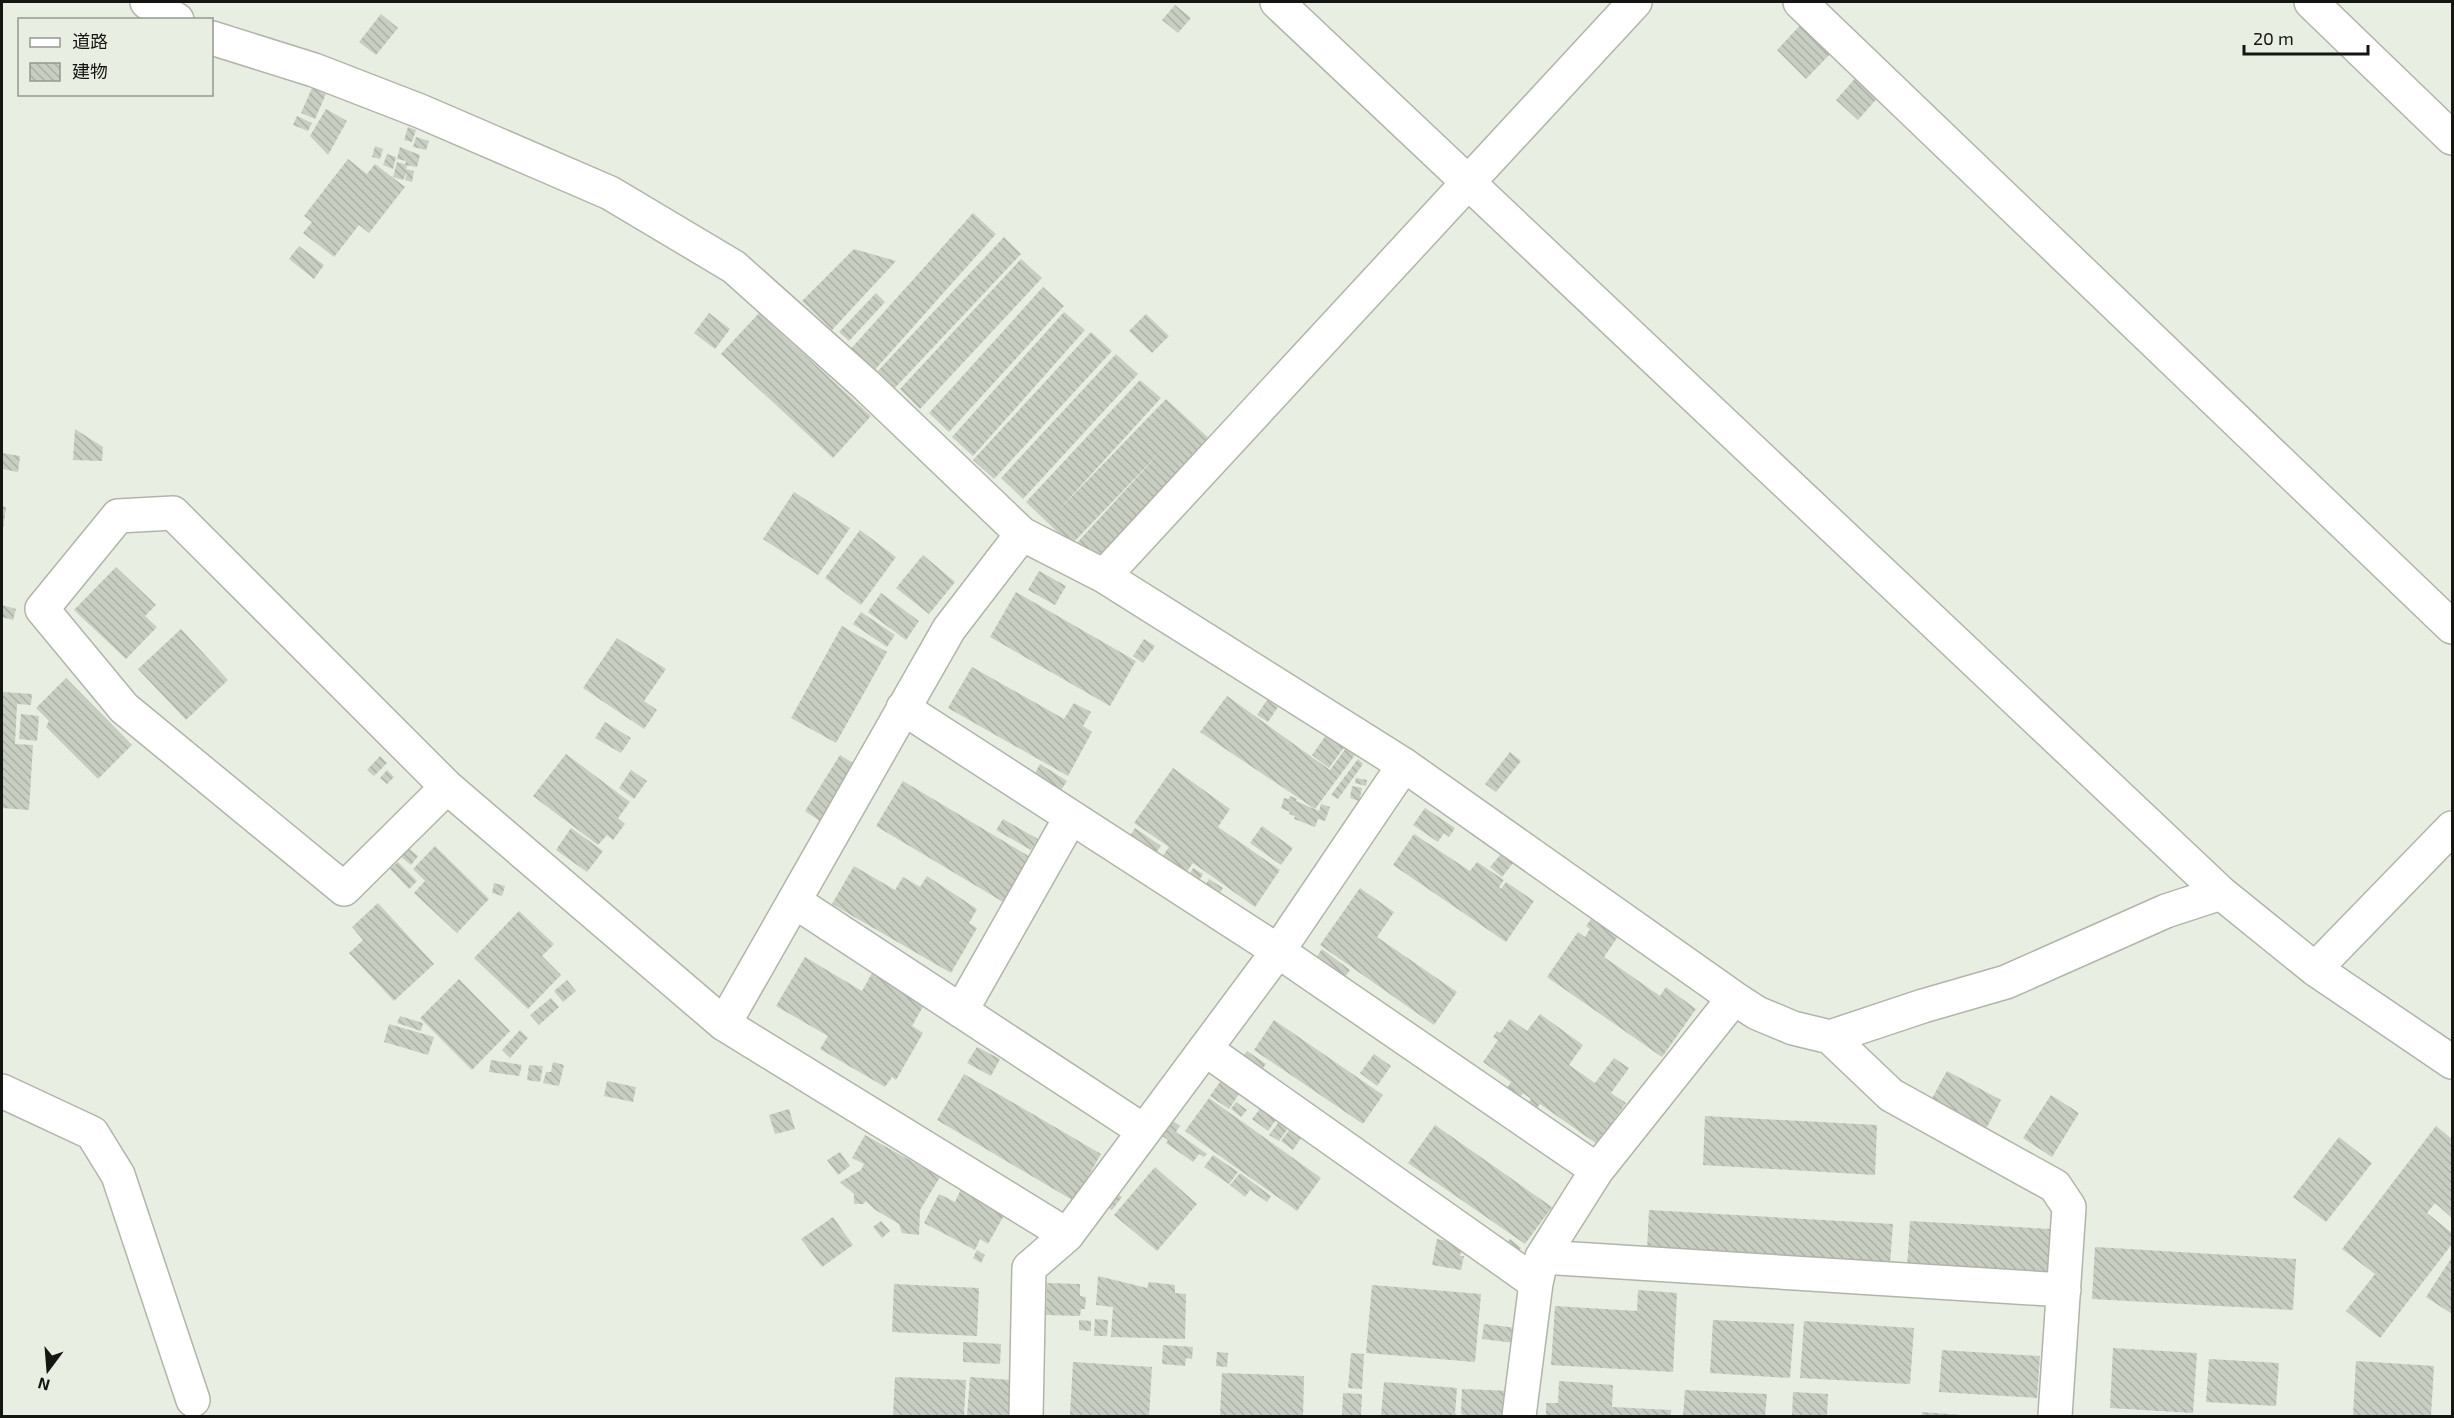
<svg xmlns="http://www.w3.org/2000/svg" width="2454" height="1418" viewBox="0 0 2454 1418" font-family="'Exo 2','Noto Sans JP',sans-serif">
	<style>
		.building { fill: url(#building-back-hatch) }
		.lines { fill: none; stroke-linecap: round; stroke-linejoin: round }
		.minor-casing { stroke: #b0b5aa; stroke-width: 36 }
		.minor { stroke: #fff; stroke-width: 33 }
	</style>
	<defs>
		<pattern id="building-back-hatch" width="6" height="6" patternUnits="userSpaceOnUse" patternTransform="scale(1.5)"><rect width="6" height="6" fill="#c9cec2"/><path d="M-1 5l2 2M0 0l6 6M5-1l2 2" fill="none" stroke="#acb0a6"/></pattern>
	</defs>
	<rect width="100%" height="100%" fill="#e9eee3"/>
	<path class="building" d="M1175,5L1191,18L1178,33L1162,20Z
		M381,14L398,28L376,55L359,42Z
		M1805,20L1835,49L1806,79L1777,50Z
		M1859,74L1881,94L1858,120L1836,100Z
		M312,88L326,94L315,119L301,113Z
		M326,109L347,121L328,155L310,136Z
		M297,116L312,123L308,131L293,125Z
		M408,127L416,130L412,142L404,140Z
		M416,137L429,141L426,150L413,147Z
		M375,146L383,149L380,159L372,157Z
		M400,147L420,155L417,167L405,165L406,161L397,159Z
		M387,154L396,157L393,169L383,165Z
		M348,159L367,174L375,164L405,187L369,233L359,225L334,257L303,233L312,222L304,216Z
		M397,162L407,165L406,169L414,171L412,182L405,180L407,172L403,180L393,177Z
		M973,213L996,234L872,373L848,352Z
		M1004,237L1021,254L892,391L874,375Z
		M299,246L324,265L314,279L289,259Z
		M854,249L896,261L832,330L802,301Z
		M1021,259L1042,278L920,409L900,389Z
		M1043,287L1064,306L949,432L929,413Z
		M876,293L885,302L849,341L839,332Z
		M1064,312L1085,330L973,456L952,437Z
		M709,313L730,329L715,349L694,333Z
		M759,313L871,416L833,458L721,354Z
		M1146,314L1169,336L1152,353L1129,331Z
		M1091,332L1112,351L994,479L973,460Z
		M1116,354L1138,374L1023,499L1001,478Z
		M1140,380L1161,398L1056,513L1166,399L1213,442L1100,566L1076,544L1162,450L1071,545L1026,502Z
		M75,429L103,447L102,461L73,460Z
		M2,453L20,456L18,472L2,469Z
		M794,492L850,528L818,575L763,539Z
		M2,506L6,507L3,530H2Z
		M860,530L896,557L861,605L825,578Z
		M923,555L955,582L929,614L896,588Z
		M116,567L156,605L145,616L157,627L126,659L74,610Z
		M1039,571L1066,586L1055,605L1028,590Z
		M1016,592L1136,661L1110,706L990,637Z
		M881,593L919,621L906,640L868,612Z
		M2,605L16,609L13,620L2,617Z
		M861,612L895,635L887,647L853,624Z
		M842,626L887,652L836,743L791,718Z
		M181,629L228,680L186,720L138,669Z
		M617,638L666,669L644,701L657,710L644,729L583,688Z
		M1144,639L1155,646L1143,663L1133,656Z
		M972,667L1064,719L1074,703L1091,712L1083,726L1092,732L1068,776L948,708Z
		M66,678L132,745L98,779L46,727L49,721L36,708Z
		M2,692L32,694L31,705L17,704L15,744L33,745L29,810L2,808Z
		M1227,696L1330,770L1346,748L1355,755L1315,809L1200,732Z
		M1267,700L1278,707L1268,722L1257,715Z
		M21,714L39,716L37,741L19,739Z
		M605,722L631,738L621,753L595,738Z
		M1327,734L1345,746L1329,768L1312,755Z
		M1510,752L1521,761L1496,792L1485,784Z
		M566,754L630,802L618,818L625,824L613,840L607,835L598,845L533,796Z
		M840,755L858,766L823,823L805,811Z
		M380,756L387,763L374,776L367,770Z
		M1358,759L1363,764L1338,799L1331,795Z
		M1040,764L1067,781L1061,790L1035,773Z
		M1173,768L1230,809L1218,827L1280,870L1255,907L1193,863L1183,877L1159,861L1169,847L1134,823Z
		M387,770L394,777L387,784L380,778Z
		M631,770L647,781L634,799L619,788Z
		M1356,778L1367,780L1366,786L1355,783Z
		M903,781L1030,857L1003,902L876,826Z
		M1352,786L1362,788L1359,801L1350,798Z
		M1290,796L1297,799L1296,801L1319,811L1321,804L1330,807L1325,821L1318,819L1315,827L1294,819L1295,816L1289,814L1290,812L1281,808L1284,798L1289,799Z
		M1425,808L1455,828L1449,837L1444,833L1438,842L1413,825Z
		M1003,819L1038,839L1031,850L996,830Z
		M1262,826L1293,848L1281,865L1250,843Z
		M571,828L603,851L587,872L556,850Z
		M1135,828L1161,846L1156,853L1130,836Z
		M1414,834L1470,871L1477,862L1504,880L1499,887L1501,889L1506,882L1534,901L1506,942L1393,865Z
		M435,846L489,899L457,933L414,893L425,881L413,869Z
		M408,848L418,856L411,865L401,857Z
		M1501,854L1513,863L1502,877L1490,867Z
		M398,862L417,881L409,889L390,869Z
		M854,866L895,890L903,877L920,887L927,876L977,909L969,923L977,928L951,973L832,904Z
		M1193,868L1203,874L1198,882L1189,876Z
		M1209,879L1223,888L1217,897L1204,888Z
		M494,883L505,886L502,896L492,893Z
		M1360,888L1394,912L1377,937L1457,992L1434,1025L1320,945Z
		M378,903L434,964L394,1001L349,953L363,940L352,927Z
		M519,911L554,944L542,956L561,975L528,1009L474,958Z
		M1592,918L1619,935L1604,957L1660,996L1666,987L1696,1009L1662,1057L1547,977L1578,932L1585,937L1590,929L1586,926Z
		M1322,949L1350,970L1342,981L1314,961Z
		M805,957L862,991L876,966L910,987L905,995L924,1005L912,1026L923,1033L896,1080L892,1077L885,1087L820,1049L828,1036L776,1006Z
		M459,979L510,1031L472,1070L420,1018Z
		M567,980L576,991L563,1002L554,991Z
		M551,998L559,1007L539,1025L530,1015Z
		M1540,1014L1583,1045L1569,1065L1595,1083L1614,1058L1629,1068L1611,1093L1626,1103L1597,1144L1540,1104L1534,1112L1526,1106L1531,1099L1523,1093L1517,1102L1504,1093L1511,1082L1483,1062L1498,1040L1493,1037L1497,1031L1500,1033L1510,1019L1527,1031Z
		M400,1016L423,1023L421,1031L397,1023Z
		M1274,1020L1383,1095L1363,1124L1254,1050Z
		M389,1024L434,1037L428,1055L384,1042Z
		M520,1030L528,1038L510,1058L502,1050Z
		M977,1047L1000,1059L991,1076L967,1063Z
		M1247,1051L1266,1064L1260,1072L1241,1059Z
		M1374,1054L1391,1066L1377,1086L1360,1073Z
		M491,1060L522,1065L519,1076L489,1072Z
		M553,1062L564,1065L559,1086L543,1083L546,1072H551Z
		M529,1065L543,1066L540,1082L527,1080Z
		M1947,1071L2001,1100L1985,1131L1930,1102Z
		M964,1074L1101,1154L1074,1201L937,1120Z
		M1225,1075L1243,1088L1229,1109L1210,1096Z
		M607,1081L636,1087L633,1102L604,1096Z
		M2051,1095L2079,1113L2052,1157L2023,1138Z
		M1209,1098L1321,1178L1297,1211L1185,1131Z
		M1236,1102L1247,1110L1241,1117L1231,1109Z
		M1263,1105L1278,1117L1268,1131L1252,1119Z
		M789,1109L795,1129L775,1134L769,1115Z
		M1283,1116L1292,1123L1279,1141L1269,1135Z
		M1705,1116L1877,1125L1875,1175L1703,1165Z
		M1170,1119L1180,1126L1176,1132L1207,1154L1204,1157L1199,1154L1193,1162L1166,1143L1168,1140L1159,1134Z
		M1293,1125L1304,1134L1293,1150L1281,1141Z
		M1435,1125L1552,1207L1525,1244L1408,1163Z
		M2436,1126L2452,1139V1218L2435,1203L2427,1213L2452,1233V1244L2380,1338L2346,1311L2375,1274L2342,1249Z
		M865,1135L940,1177L920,1210L919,1235L902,1233L899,1224L874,1209L866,1201L863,1204H854V1194L840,1182L861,1170L864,1164L852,1158Z
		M2339,1137L2372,1163L2326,1222L2293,1197Z
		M840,1152L850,1166L838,1175L827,1160Z
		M1213,1155L1238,1172L1229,1184L1204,1167Z
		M1155,1167L1197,1204L1157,1251L1114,1215Z
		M1240,1173L1271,1196L1267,1202L1250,1190L1245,1197L1230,1185Z
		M962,1187L1007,1210L988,1244L980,1239L975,1250L924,1223L939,1194L955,1202Z
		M1113,1191L1122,1197L1112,1210L1104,1204Z
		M1649,1210L1893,1224L1890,1264L1647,1250Z
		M833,1217L853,1245L822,1267L801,1239Z
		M881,1221L890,1231L882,1238L873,1227Z
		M1910,1221L2051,1229L2048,1276L1907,1268Z
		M1437,1239L1462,1244L1460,1256H1464L1461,1270L1432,1265Z
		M1510,1239L1521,1248L1514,1257L1503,1248Z
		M2095,1247L2296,1259L2293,1310L2092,1299Z
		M977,1250L985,1255L981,1263L973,1258Z
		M2452,1257V1314L2426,1297Z
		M1098,1276L1147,1288L1149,1282L1175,1285V1293L1186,1294L1185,1339L1111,1337L1113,1307L1096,1305Z
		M1047,1283L1080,1284V1296L1086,1297L1085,1309H1081L1080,1316L1046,1315Z
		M894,1284L979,1288L977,1336L892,1332Z
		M1372,1285L1481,1294L1475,1362L1366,1353Z
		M1638,1290L1677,1293L1673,1372L1551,1365L1555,1306L1637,1311Z
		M1095,1319L1108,1320L1107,1336H1094Z
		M1079,1320L1091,1321V1331L1079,1330Z
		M1713,1320L1794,1324L1790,1378L1710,1373Z
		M1804,1321L1914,1328L1910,1384L1800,1378Z
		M1484,1324L1517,1328L1515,1343L1482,1339Z
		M963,1342L1001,1344L1000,1364L963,1362Z
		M1163,1345L1193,1347L1192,1359L1186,1358L1185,1366L1162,1364Z
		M2113,1348L2197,1353L2193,1413L2110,1408Z
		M1942,1350L2040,1356L2037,1398L1939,1392Z
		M1217,1352L1228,1353L1227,1367L1216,1366Z
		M1351,1353L1364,1354L1362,1389L1348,1388Z
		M2209,1359L2279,1363L2276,1406L2206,1402Z
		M2356,1361L2434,1366L2431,1416H2353Z
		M1073,1362L1152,1367L1149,1416L1070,1415Z
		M1222,1373L1304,1376L1303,1416H1220Z
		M895,1377L966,1380L964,1416H893Z
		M970,1377L1011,1380L1008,1416H967Z
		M1559,1381L1613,1385L1612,1407L1671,1410V1416H1546V1403H1558Z
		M1384,1382L1457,1388L1455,1413L1457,1416H1381Z
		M1462,1389L1512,1391L1511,1416H1464L1461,1413Z
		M1685,1390L1767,1394L1765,1416H1683Z
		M1793,1392L1828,1394L1827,1416H1792Z
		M1343,1393L1362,1394L1361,1416H1342Z
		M1922,1412L1962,1415V1416H1922Z"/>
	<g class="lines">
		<defs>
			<path id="minor" d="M147,2L177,20
				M1277,2L2221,893L2315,969L2452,1062
				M1800,2L2452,627
				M2311,2L2452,138
				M212,38L314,70L420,111L610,193L734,267L865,384L1022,534L1104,576L1404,765L1734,998L1757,1013L1793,1028L1830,1037L1891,1095L2055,1186L2069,1207L2055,1416
				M1104,576L1635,2
				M903,708L1278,951L1597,1170
				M447,787L344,889L124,708L42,609L118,516L173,513L447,787L724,1024L949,629L1022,534
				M794,901L1144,1131
				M2315,969L2452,828
				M961,1011L1071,817
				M724,1024L1067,1235
				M1830,1037L1923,1006L2006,982L2166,911L2221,893
				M1205,1049L1536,1283
				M2,1091L92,1133L118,1175L193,1400
				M1542,1257L2064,1290
				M1026,1416L1029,1268L1067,1235L1278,951L1404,765
				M1519,1416L1536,1283L1542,1257L1597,1170L1734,998"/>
		</defs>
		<use href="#minor" class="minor-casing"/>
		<use href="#minor" class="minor"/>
	</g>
	<rect width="2454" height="1418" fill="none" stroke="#151612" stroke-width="6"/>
	<rect x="18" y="18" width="195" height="78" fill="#e9eee3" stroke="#94988f" stroke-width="1.5"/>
	<rect x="30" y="38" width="30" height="9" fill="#ffffff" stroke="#94988f" stroke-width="1.5"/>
	<text x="72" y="48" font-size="18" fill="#151612">道路</text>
	<rect x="30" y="63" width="30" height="18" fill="url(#building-back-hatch)" stroke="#94988f" stroke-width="1.5"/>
	<text x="72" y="78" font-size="18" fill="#151612">建物</text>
	<g transform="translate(48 1370) rotate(196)" stroke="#e9eee3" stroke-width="4.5" paint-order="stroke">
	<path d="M0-4.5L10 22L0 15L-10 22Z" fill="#151612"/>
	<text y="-9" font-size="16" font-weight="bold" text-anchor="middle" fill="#151612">N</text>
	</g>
	<path d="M2244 45v9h124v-9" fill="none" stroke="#151612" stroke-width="3"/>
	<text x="2253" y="45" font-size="18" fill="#151612" stroke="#e9eee3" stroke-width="4.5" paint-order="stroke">20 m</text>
</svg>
